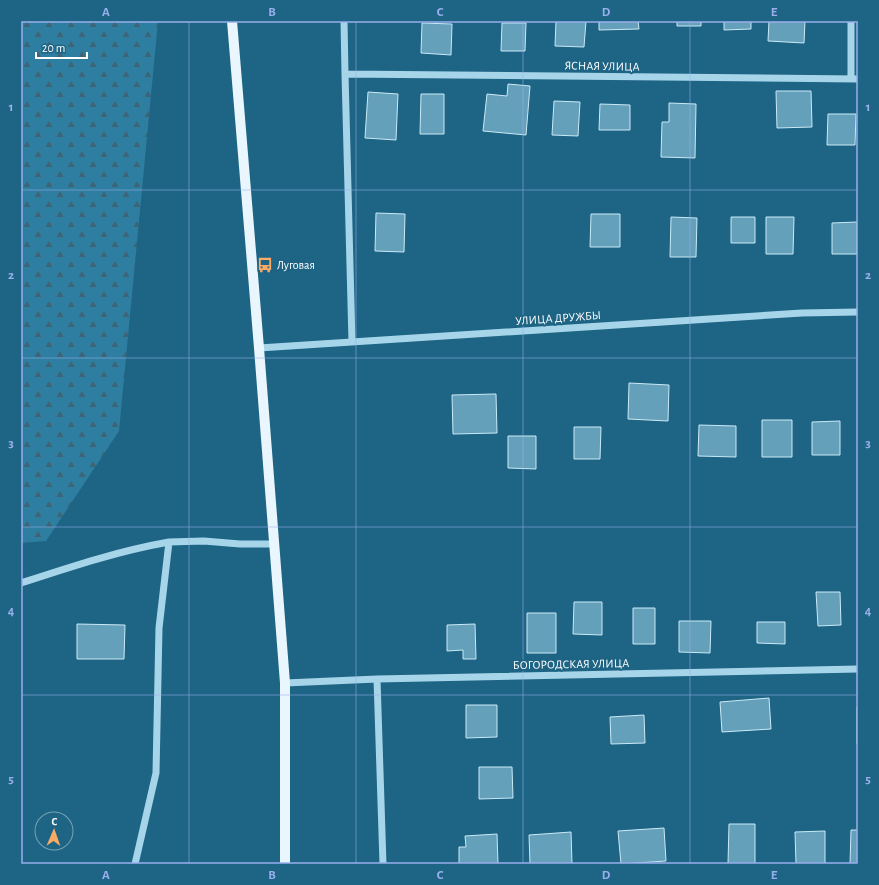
<svg xmlns="http://www.w3.org/2000/svg" width="879" height="885" viewBox="0 0 879 885" font-family="'Alegreya Sans',sans-serif">
	<style>
		.forest { fill: url(#forest-firs) }
		.building { fill: #64a0ba; stroke: #caeaf7 }
		.lines { fill: none; stroke-linecap: round; stroke-linejoin: round }
		.minor { stroke: #a6d5ea; stroke-width: 7 }
		.major { stroke: #e9f6fe; stroke-width: 10 }
		.grid { fill: none; stroke: #99afed; stroke-width: 1; stroke-opacity: 0.55 }
		.labels { text-anchor: middle; dominant-baseline: central; stroke-width: 4; stroke-linejoin: round; paint-order: stroke }
		.street-label { font-size: 12px; fill: #fff; stroke: #1e6484 }
		.poi-label { font-size: 12px; fill: #fff; stroke: #1e6484; text-anchor: start }
		.neatline { fill: none; stroke: #99afed; stroke-width: 1.5 }
		.grid-label { font-size: 13px; text-anchor: middle; font-weight: bold; fill: #99afed }
	</style>
	<defs>
		<pattern id="forest-firs" width="22" height="20" patternUnits="userSpaceOnUse"><rect width="22" height="20" fill="#2e7ea1"/><path d="M5 1l3.5 6h-7zM16 11l3.5 6h-7z" fill="#3d6576"/></pattern>
	</defs>
	<rect width="100%" height="100%" fill="#1e6484"/>
	<path class="forest" d="M21,21H158L119,431L46,541L21,543Z"/>
	<path class="building" d="M556,21H586L584,47L555,46Z
		M599,21H638L639,29L599,30Z
		M677,21H701V26H677Z
		M724,21H751V29L724,30Z
		M769,21H805L804,43L768,41Z
		M422,23L452,24L451,55L421,53Z
		M502,23H526L525,51H501Z
		M508,84L530,86L526,135L483,131L487,94L507,96Z
		M776,91H811L812,127L777,128Z
		M368,92L398,94L396,140L365,138Z
		M421,94H444V134H420Z
		M554,101L580,102L578,136L552,135Z
		M669,103L696,104L695,158L661,157L662,122H669Z
		M600,104L630,105V130H599Z
		M828,114H856L855,145H827Z
		M376,213L405,214L404,252L375,251Z
		M591,214H620V247H590Z
		M671,217L697,218L696,257H670Z
		M731,217H755V243H731Z
		M766,217H794L793,254H766Z
		M857,222V254H832V223Z
		M629,383L669,385L668,421L628,419Z
		M496,394L497,433L453,434L452,395Z
		M762,420H792V457H762Z
		M840,421V455H812V422Z
		M699,425L736,426V457L698,456Z
		M574,427H601L600,459H574Z
		M508,436H536V469L508,468Z
		M816,592H840L841,625L818,626Z
		M574,602H602V635L573,634Z
		M633,608H655V644H633Z
		M527,613H556V653H527Z
		M679,621H711L710,653L679,652Z
		M757,622H785V644L757,643Z
		M77,624L125,625L124,659H77Z
		M475,624L476,659H463V650L447,651V625Z
		M769,698L771,729L722,732L720,702Z
		M466,705H497V737L466,738Z
		M857,707H858V744H857Z
		M644,715L645,743L611,744L610,717Z
		M479,767H512L513,798L479,799Z
		M729,824H755V864H728Z
		M664,828L666,861L621,864L618,831Z
		M851,830H858V864H850Z
		M825,831V864H796L795,832Z
		M571,832L572,864H530L529,835Z
		M497,834L498,864H459V847H466L465,836Z"/>
	<g class="lines">
		<path class="minor" d="M344,21L345,74L352,342
			M345,74L858,79
			M851,79V21
			M259,348L802,313L858,312
			M21,583C70,567 118,551 169,542
			M377,679L383,864
			M285,683L377,679L858,669
			M135,864L156,773L159,628L169,542L204,541L240,544H274"/>
		<path class="major" d="M232,21L259,348L285,683V864"/>
	</g>
	<path class="grid" d="M189,21V864M356,21V864M523,21V864M690,21V864M21,190H858M21,358H858M21,527H858M21,695H858"/>
	<defs>
		<symbol id="bus-bare" viewBox="-9 -9 18 18"><path d="M-5-6H5V4H4V6H2V4H-2V6H-4V4H-5ZM-3.5-4V0h7V-4ZM-3.5 1.2v1.5H-2V1.2ZM2 1.2v1.5H3.5V1.2Z" fill="#f9aa65" stroke="#1e6484" stroke-width="2.5" paint-order="stroke"/></symbol>
	</defs>
	<g fill-rule="evenodd">
		<use href="#bus-bare" x="254" y="254" width="22" height="22"/>
	</g>
	<g class="labels">
		<g class="street-label">
			<text transform="translate(602 66) rotate(1)">ЯСНАЯ УЛИЦА</text>
			<text transform="translate(558 318) rotate(-4)">УЛИЦА ДРУЖБЫ</text>
			<text transform="translate(571 664) rotate(-1)">БОГОРОДСКАЯ УЛИЦА</text>
		</g>
		<g class="poi-label">
			<text x="277" y="265">Луговая</text>
		</g>
	</g>
	<rect width="879" height="885" fill="none" stroke="#1e6484" stroke-width="44"/>
	<g transform="translate(54 831) rotate(2)"><circle r="19" fill="#1e6484" stroke="#78a2b5"/>
	<path d="M0-3L7 15L0 10L-7 15Z" fill="#f9aa65"/>
	<text y="-6" font-size="11" font-weight="bold" text-anchor="middle" fill="#ffffff">С</text>
	</g>
	<path d="M36 52v6h51v-6" fill="none" stroke="#ffffff" stroke-width="2"/>
	<text x="42" y="52" font-size="12" fill="#ffffff" stroke="#1e6484" stroke-width="3" paint-order="stroke">20 m</text>
	<rect x="22" y="22" width="835" height="841" class="neatline"/>
	<g class="grid-label">
		<text x="106" y="16">A</text>
		<text x="272" y="16">B</text>
		<text x="440" y="16">C</text>
		<text x="606" y="16">D</text>
		<text x="774" y="16">E</text>
		<text x="11" y="111">1</text>
		<text x="868" y="111">1</text>
		<text x="11" y="279">2</text>
		<text x="868" y="279">2</text>
		<text x="11" y="447">3</text>
		<text x="868" y="447">3</text>
		<text x="11" y="615">4</text>
		<text x="868" y="615">4</text>
		<text x="11" y="783">5</text>
		<text x="868" y="783">5</text>
		<text x="106" y="879">A</text>
		<text x="272" y="879">B</text>
		<text x="440" y="879">C</text>
		<text x="606" y="879">D</text>
		<text x="774" y="879">E</text>
	</g>
</svg>
